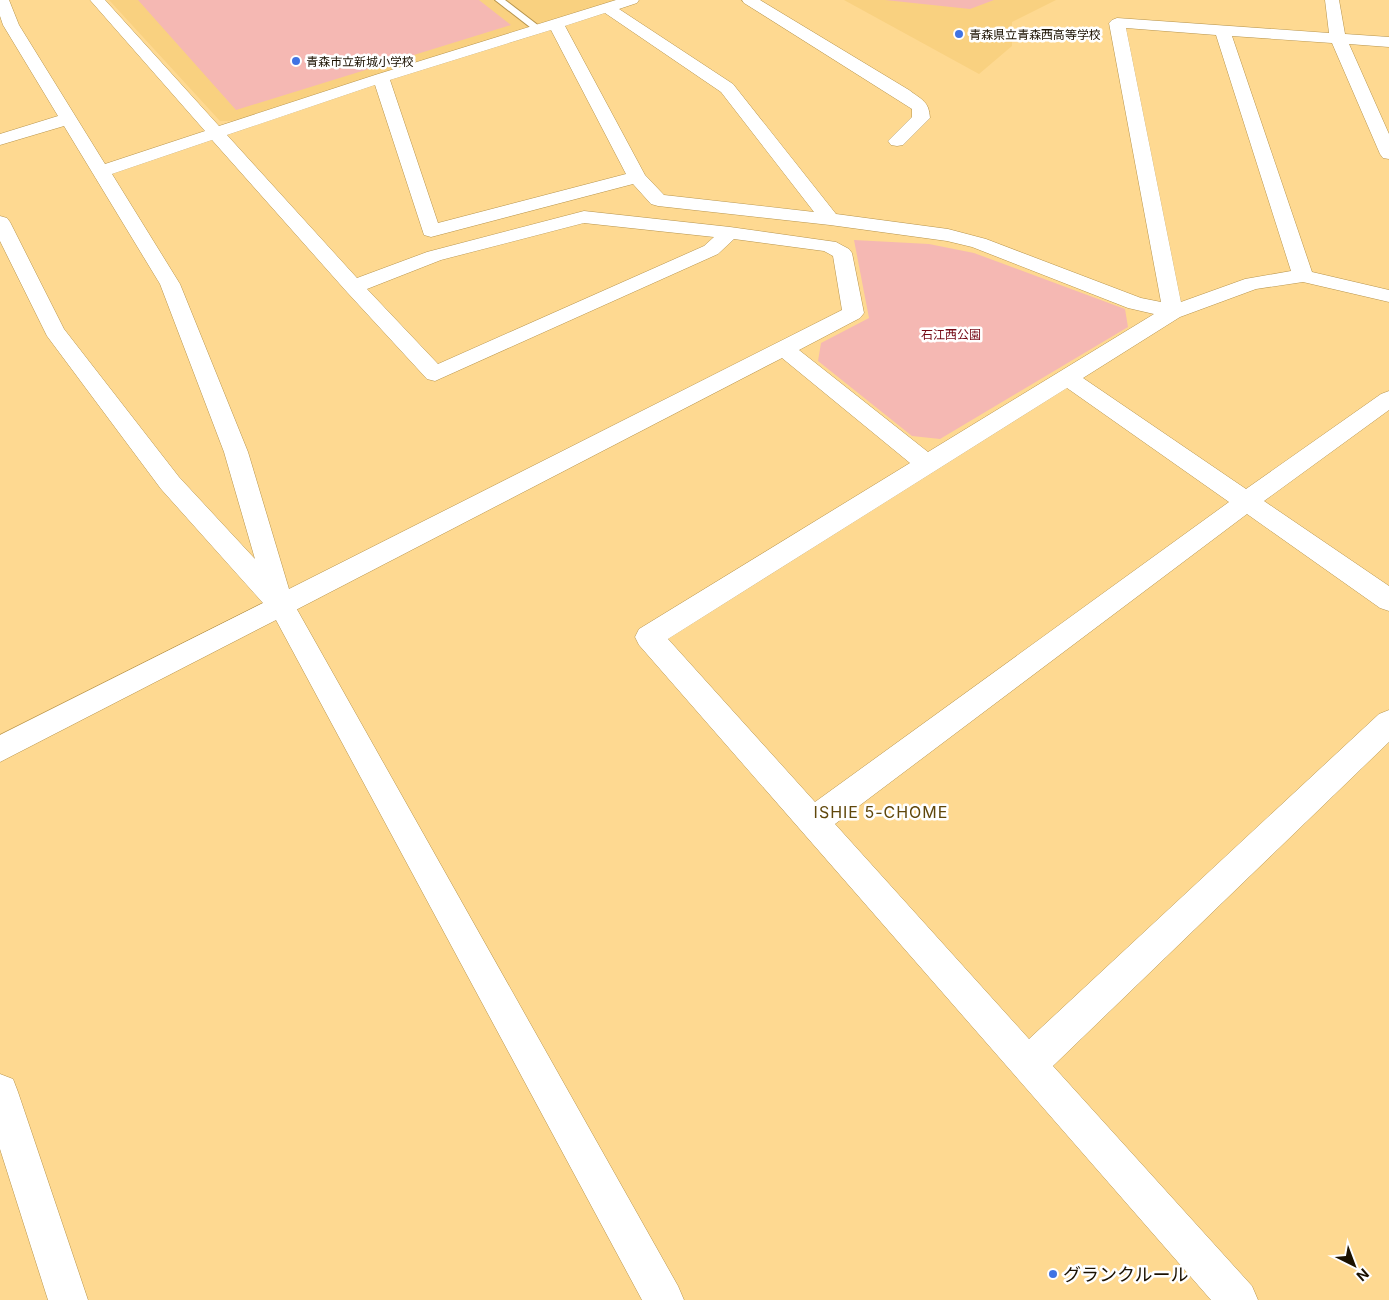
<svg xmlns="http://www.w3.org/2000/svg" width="1389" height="1300" viewBox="0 0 1389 1300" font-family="Inter,'Noto Sans JP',sans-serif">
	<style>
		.built { fill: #f9d180 }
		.green { fill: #f5b8b3 }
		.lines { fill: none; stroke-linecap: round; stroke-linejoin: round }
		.service-casing { stroke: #b7944c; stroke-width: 2 }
		.minor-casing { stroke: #b7944c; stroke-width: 1 }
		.tertiary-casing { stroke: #b7944c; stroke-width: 1 }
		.service { fill: #fff; fill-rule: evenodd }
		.minor { fill: #fff; fill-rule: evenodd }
		.tertiary { fill: #fff; fill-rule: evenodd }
		.poi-dot { fill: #4073e3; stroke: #fff; stroke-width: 2 }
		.labels { text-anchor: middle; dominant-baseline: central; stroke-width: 5; stroke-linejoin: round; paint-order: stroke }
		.far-poi-label { font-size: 12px; fill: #1b1100; stroke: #fff; text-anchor: start }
		.far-park-label { font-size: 12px; fill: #750a16; stroke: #fff }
		.neighbourhood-label { font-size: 16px; letter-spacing: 1px; fill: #60470b; stroke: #fff }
		.near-poi-label { font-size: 18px; fill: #1b1100; stroke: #fff; text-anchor: start }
	</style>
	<rect width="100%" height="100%" fill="#fed991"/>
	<path class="built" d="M109,0H622L232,121H220Z
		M844,0H1056L1012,22V46L979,74Z"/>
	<path class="green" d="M138,0H479L511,25L236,110Z
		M885,0H994L970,9Z
		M854,240L929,244L974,253L1125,309L1128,327L940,439L912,436L818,361L821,343L869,318Z"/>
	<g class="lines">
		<defs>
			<path id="service" d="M495,0H505L543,29L541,31H535Z"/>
			<path id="minor" d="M0,0H9L19,25L105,164L205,131L90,0H105L219,126L375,75L616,0H639L637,3L619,9L733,84L836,214L948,229L986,239L1141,298L1161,302L1109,23L1112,20L1117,18L1329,33L1325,0H1339L1345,34L1389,37V47L1349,44L1389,134V159L1383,158L1380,154L1332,43L1232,36L1312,272L1389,290V302L1303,282L1256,289L1180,317L1083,378L1246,489L1381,394L1389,391V410L1264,501L1389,586V611L1380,608L1247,514L835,824L1029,1039L1379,714L1389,710V742L1053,1066L1252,1286L1258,1300H1211L639,645L635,637L639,629L910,463L782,358L290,613L281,616L272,613L161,489L47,336L0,241V216L7,218L10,222L64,329L179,477L255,559L224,452L160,284L64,126L0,145V134L58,116L3,25L0,16ZM605,13L721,92L814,212L664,195L645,175L565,26ZM1126,28L1216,35L1291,271L1245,279L1181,302ZM551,30L626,174L438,223L390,80ZM375,85L424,235L431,237L633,184L651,204L658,206L830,225L947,241L972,247L1128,308L1154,314L928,452L799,350L860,318L864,313L852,253L849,249L836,242L730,227L584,211L427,252L357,278L227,135ZM212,140L346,291L427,379L435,381L718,254L734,239L824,251L833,256L842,310L289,589L248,452L180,284L112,174ZM584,223L714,237L704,246L438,364L367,289L441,260ZM1067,388L1229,502L815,802L668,639Z
				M742,0H760L909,90C922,100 929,101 930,118L903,145L897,146L891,145L888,141L912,117V109L744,3Z
				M0,1074L13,1079L18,1092L88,1300H48L0,1149Z"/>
			<path id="tertiary" d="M281,594L290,597L678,1286L684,1300H642L276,620L0,762V735Z"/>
		</defs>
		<use href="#service" class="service-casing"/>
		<use href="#minor" class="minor-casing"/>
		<use href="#tertiary" class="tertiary-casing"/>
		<use href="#service" class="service"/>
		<use href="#minor" class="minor"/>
		<use href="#tertiary" class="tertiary"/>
	</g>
	<g class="poi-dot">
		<circle cx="959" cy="34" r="5"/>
		<circle cx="296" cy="61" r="5"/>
		<circle cx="1053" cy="1274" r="5"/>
	</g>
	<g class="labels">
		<g class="far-poi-label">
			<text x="969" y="34">青森県立青森西高等学校</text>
			<text x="306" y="61">青森市立新城小学校</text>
		</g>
		<g class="far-park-label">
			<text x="951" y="334">石江西公園</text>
		</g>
		<g class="neighbourhood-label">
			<text x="881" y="812">ISHIE 5-CHOME</text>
		</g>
		<g class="near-poi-label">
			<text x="1063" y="1274">グランクルール</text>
		</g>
	</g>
	<g transform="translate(1354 1265) rotate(138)" stroke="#ffffff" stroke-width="4" paint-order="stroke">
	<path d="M0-4L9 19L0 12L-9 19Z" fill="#1b1100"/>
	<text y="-8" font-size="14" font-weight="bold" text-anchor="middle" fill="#1b1100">N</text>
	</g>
</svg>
